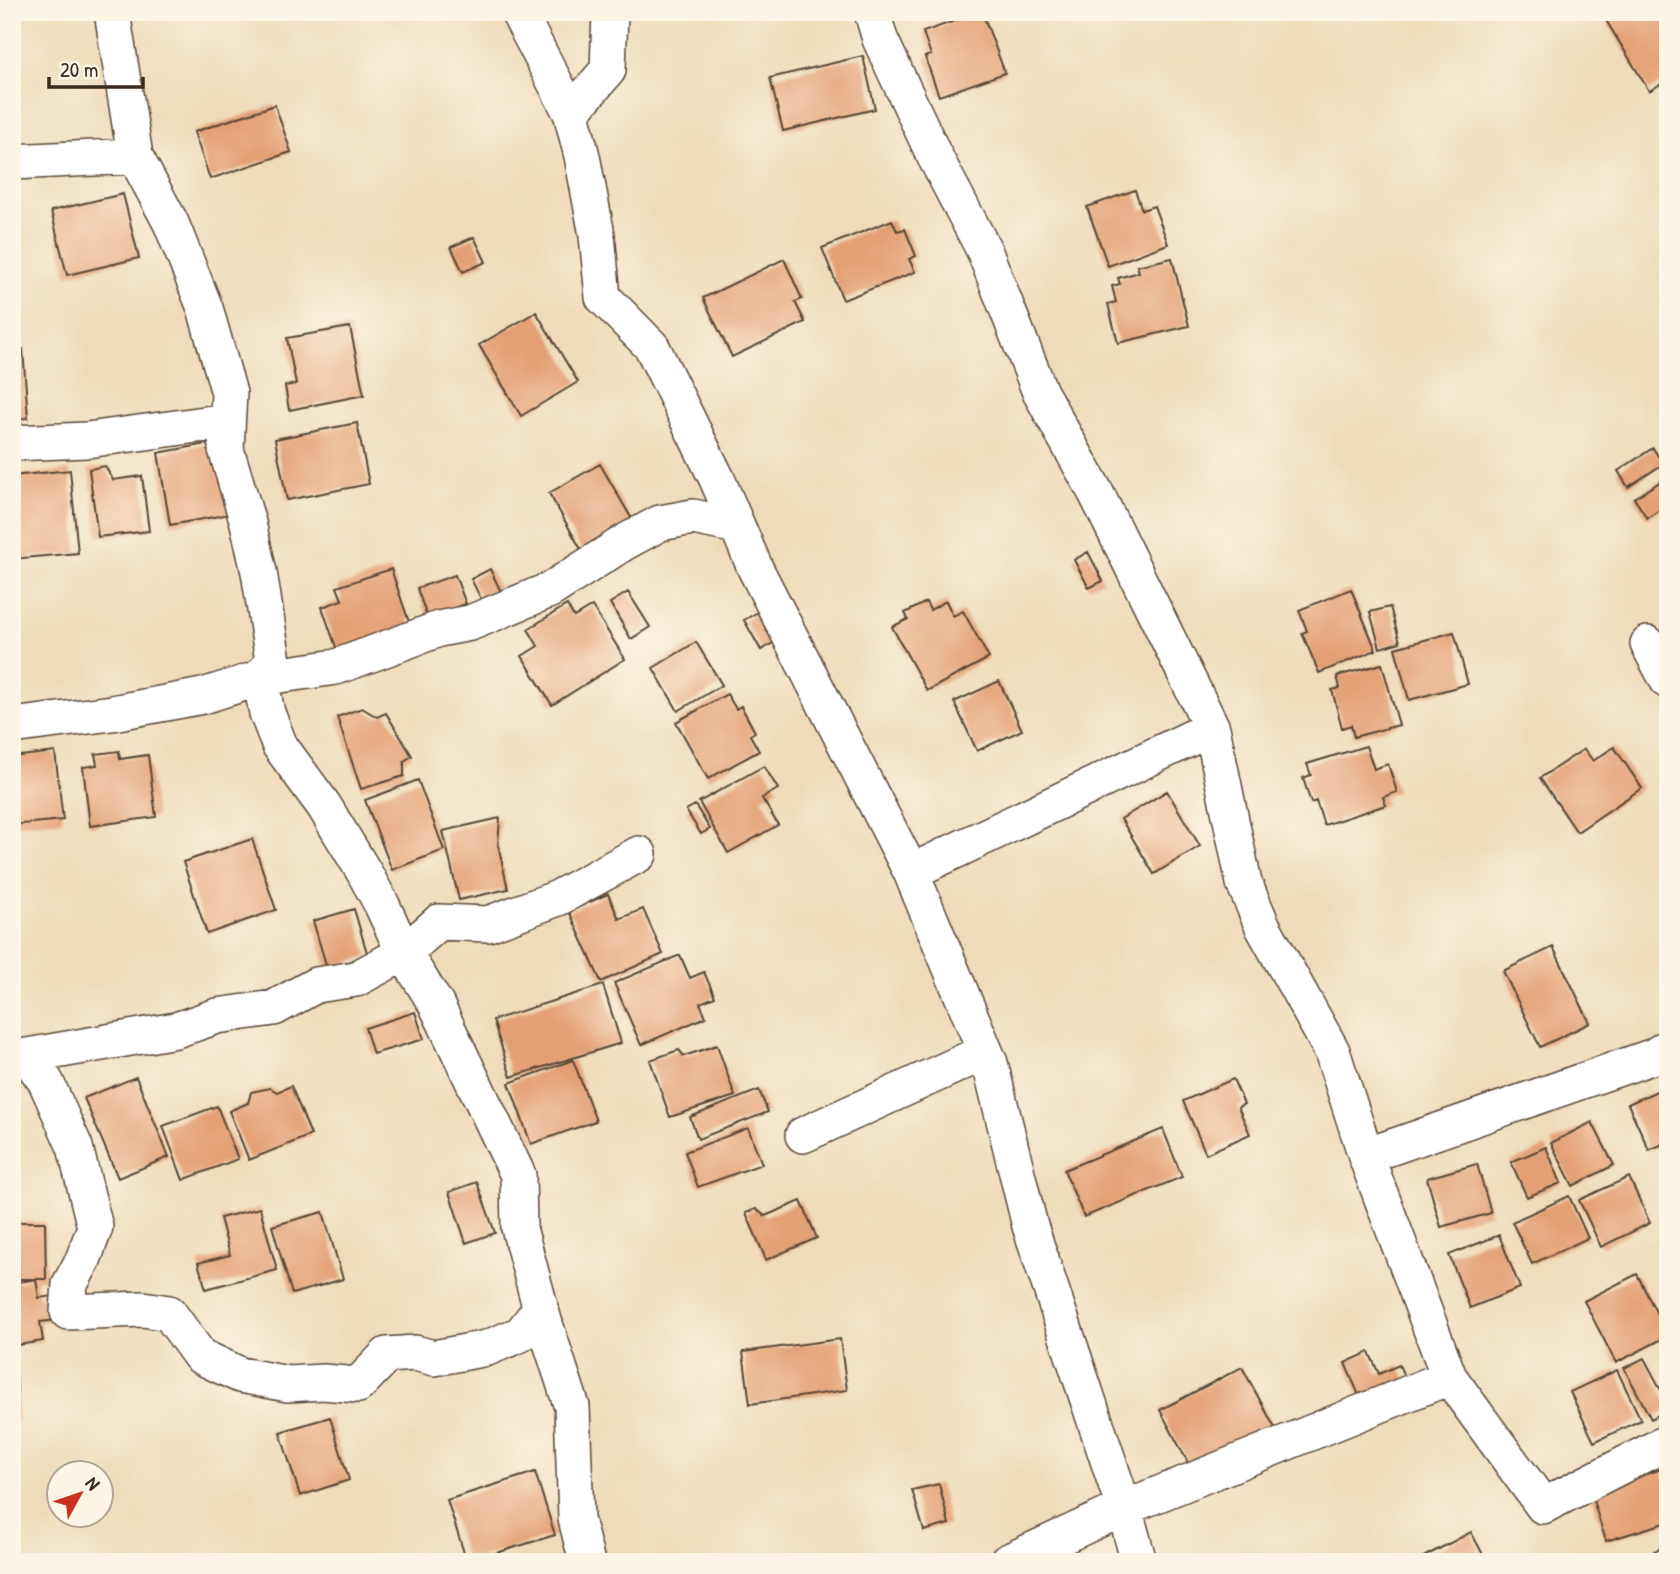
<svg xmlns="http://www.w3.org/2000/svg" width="1680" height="1574" viewBox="0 0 1680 1574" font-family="'Patrick Hand',sans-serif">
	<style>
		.building { fill: #e4a074 }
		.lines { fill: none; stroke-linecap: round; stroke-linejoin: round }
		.minor-casing { stroke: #564535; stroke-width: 38 }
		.minor { stroke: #fff; stroke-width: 35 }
	</style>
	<rect width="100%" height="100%" fill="#fcf5e5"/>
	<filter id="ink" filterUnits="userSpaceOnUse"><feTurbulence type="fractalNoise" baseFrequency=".0143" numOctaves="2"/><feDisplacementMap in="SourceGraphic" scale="14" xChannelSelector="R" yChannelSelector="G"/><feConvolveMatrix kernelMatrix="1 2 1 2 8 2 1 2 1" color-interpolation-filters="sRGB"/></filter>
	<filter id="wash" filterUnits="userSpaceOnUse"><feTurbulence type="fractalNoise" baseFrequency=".00686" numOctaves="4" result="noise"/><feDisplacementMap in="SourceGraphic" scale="28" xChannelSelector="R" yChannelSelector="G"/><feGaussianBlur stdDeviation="1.57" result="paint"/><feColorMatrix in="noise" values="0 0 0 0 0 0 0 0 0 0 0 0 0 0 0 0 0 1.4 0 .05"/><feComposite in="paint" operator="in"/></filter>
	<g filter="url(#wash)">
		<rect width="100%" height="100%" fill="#efdbba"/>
		<g id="blocks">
			<path class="building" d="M980,12H982L1005,73L939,96L925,57L931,55L923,32Z
				M1623,12H1668V80L1649,91L1607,22Z
				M863,56L875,109L783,131L770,78Z
				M275,105L291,152L210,179L194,132Z
				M1135,190L1142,210L1154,206L1168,244L1108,266L1087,207Z
				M123,194L139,258L67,275L51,211Z
				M892,220L897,231L905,229L916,256L909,259L915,272L843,300L822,248Z
				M474,237L486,262L463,272L451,247Z
				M1172,258L1189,326L1118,343L1108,304L1116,302L1112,286L1120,284L1118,278L1139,272L1137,266Z
				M784,259L802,299L795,302L805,322L732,357L703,298Z
				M536,312L578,382L521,416L479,345Z
				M350,327L364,395L289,410L285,386L296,384L287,338Z
				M12,349H23L28,418L12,419Z
				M357,423L369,484L287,500L275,439Z
				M217,442L230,514L170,525L158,453Z
				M1653,448L1663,464L1628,487L1618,471Z
				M600,464L633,521L582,551L549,493Z
				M105,466L113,480L142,476L149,531L98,537L89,469Z
				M70,470L78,553L12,559V476Z
				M1668,477V505L1647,518L1634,498Z
				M1088,552L1103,581L1089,588L1074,560Z
				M391,569L411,628L338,653L322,607L342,600L337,587Z
				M490,569L503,596L484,605L471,579Z
				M455,575L466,604L427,617L417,588Z
				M1351,589L1376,650L1319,673L1302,633L1307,631L1299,610Z
				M628,592L650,627L631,639L610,603Z
				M946,601L953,616L963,611L989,658L927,691L892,627L908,619L905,613L926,602L930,610Z
				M567,605L574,617L592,606L625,659L552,705L522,656L538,646L528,629Z
				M1390,607L1400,642L1380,648L1370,612Z
				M765,608L783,637L761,650L744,620Z
				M1454,632L1468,684L1409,700L1395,648Z
				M696,642L722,685L678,711L653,668Z
				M1382,664L1399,725L1354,737L1351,725L1342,728L1332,690L1340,688L1337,676Z
				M999,681L1022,730L977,751L954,702Z
				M727,694L736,709L741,706L755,732L750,735L759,751L708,779L676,722Z
				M362,708L377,717L386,713L412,756L404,761V776L361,789L337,717Z
				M1366,746L1374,769L1388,764L1397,792L1383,797L1386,805L1324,825L1316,801L1311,803L1303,778L1311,775L1307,764Z
				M1614,747L1642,788L1577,832L1540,778L1584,749L1593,761Z
				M119,751L120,759L148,755L156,817L90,826L83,767L97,765L95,754Z
				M55,752L63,820L12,825V757Z
				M764,766L778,789L762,798L778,825L728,853L699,802Z
				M418,780L444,850L392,870L365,800Z
				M1167,791L1200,846L1154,874L1121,819Z
				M695,805L710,829L701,834L686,810Z
				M500,818L498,845L508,889L459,900L443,831Z
				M252,839L276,910L207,934L183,862Z
				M608,894L619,919L643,909L663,954L601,982L569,911Z
				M354,909L368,956L327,968L313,921Z
				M1553,947L1590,1023L1540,1047L1503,971Z
				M680,955L690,978L704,972L715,997L700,1003L706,1017L641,1045L614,983Z
				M603,985L621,1043L511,1077L493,1020Z
				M415,1012L424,1039L373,1054L365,1028Z
				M717,1045L735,1096L670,1117L650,1060L679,1050L684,1056Z
				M573,1060L596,1121L531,1144L509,1083Z
				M136,1077L169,1157L118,1178L84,1098Z
				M1233,1079L1244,1104L1238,1107L1250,1134L1206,1154L1183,1101Z
				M291,1086L311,1135L249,1160L229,1111L248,1103L251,1092L270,1088L277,1092Z
				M1668,1086V1142L1649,1150L1628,1104Z
				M759,1090L768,1112L698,1139L690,1117Z
				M217,1106L238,1159L183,1180L163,1126Z
				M1592,1122L1614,1165L1573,1186L1551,1143Z
				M748,1128L762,1164L698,1187L685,1152Z
				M1163,1129L1182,1177L1084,1217L1064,1170Z
				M1546,1147L1561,1183L1527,1197L1511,1162Z
				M1477,1164L1491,1213L1441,1227L1427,1178Z
				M1629,1177L1650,1223L1601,1247L1579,1200Z
				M477,1182L495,1233L466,1243L449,1192Z
				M1569,1196L1588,1238L1532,1264L1512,1222Z
				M801,1201L817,1238L766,1260L746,1213L756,1209L765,1216Z
				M260,1208L277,1270L206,1289L198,1263L230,1255L220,1218Z
				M323,1212L343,1279L292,1294L272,1226Z
				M12,1222H45L46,1279H12Z
				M1499,1235L1520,1288L1470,1308L1449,1255Z
				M1637,1274L1668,1336L1616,1363L1584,1301Z
				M36,1279L39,1298L54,1296L58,1320L40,1322L43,1341L12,1346V1283Z
				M840,1339L847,1390L750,1404L743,1352Z
				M1369,1352L1379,1374L1399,1365L1406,1380L1361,1400L1345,1363Z
				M1644,1358L1668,1403V1410L1651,1419L1624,1368Z
				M12,1364H16L18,1422H12Z
				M1242,1367L1276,1430L1194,1474L1160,1410Z
				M1617,1370L1641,1420L1594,1442L1570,1392Z
				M330,1417L349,1480L300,1496L280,1432Z
				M1662,1469L1668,1488V1522L1606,1541L1590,1491Z
				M535,1472L555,1535L467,1562L447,1500Z
				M939,1484L949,1524L924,1531L912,1490Z
				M1471,1532L1487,1562H1414Z
				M1668,1546V1562H1659L1654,1551Z"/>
		</g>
	</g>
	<g filter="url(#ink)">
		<use href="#blocks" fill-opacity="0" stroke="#564535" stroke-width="2"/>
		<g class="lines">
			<defs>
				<path id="minor" d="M518,12L571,113
					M610,12L608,70L571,113L582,156L597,235L603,297L652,347L717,479L756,570L911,872L990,1063L1030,1226L1124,1508L1139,1562
					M872,12L880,39L933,153L984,250L1040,392L1096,493L1212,728L1244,883L1263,927L1332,1051L1366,1156L1449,1377L1124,1508L1007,1562
					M12,162L135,156
					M12,443L87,440L227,421
					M1648,644L1668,681
					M12,726L112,713L203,696L260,678L273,661L259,572L248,523L226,449L229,393L205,308L171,223L135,156L112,12
					M911,872L1212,728
					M27,1056L176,1030L217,1016L274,1008L316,985L356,979L404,953L439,922L488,924L558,898L639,854
					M12,1058L27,1056L46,1082L75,1147L95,1227L83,1260L70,1284L68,1312L143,1309L169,1313L200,1356L240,1375L288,1384L323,1382L358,1385L387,1355L415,1353L434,1358L487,1348L521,1334L541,1308
					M803,1135L985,1052
					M1366,1156L1654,1056L1668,1047
					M1449,1377L1543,1506L1668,1442
					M587,1562L576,1519L572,1407L544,1321L519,1228L518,1175L436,1004L404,953L382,905L364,872L324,806L280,746L267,713L260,678L336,667L439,629L470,623L550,590L625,542L660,523L693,517L737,526"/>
			</defs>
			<use href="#minor" class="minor-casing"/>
			<use href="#minor" class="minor"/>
		</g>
	</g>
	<rect width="1680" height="1574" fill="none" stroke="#fcf5e5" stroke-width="42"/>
	<g transform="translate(80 1494) rotate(50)"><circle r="33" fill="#fcf5e5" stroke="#afa495" stroke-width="2"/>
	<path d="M0-5L12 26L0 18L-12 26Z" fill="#c8321e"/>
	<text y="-10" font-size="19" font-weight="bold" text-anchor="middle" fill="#3b2a1e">N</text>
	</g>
	<path d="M49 77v10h94v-10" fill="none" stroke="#3b2a1e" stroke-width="3.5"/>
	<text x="60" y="77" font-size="21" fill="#3b2a1e" stroke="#fcf5e5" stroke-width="5" paint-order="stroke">20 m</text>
</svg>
